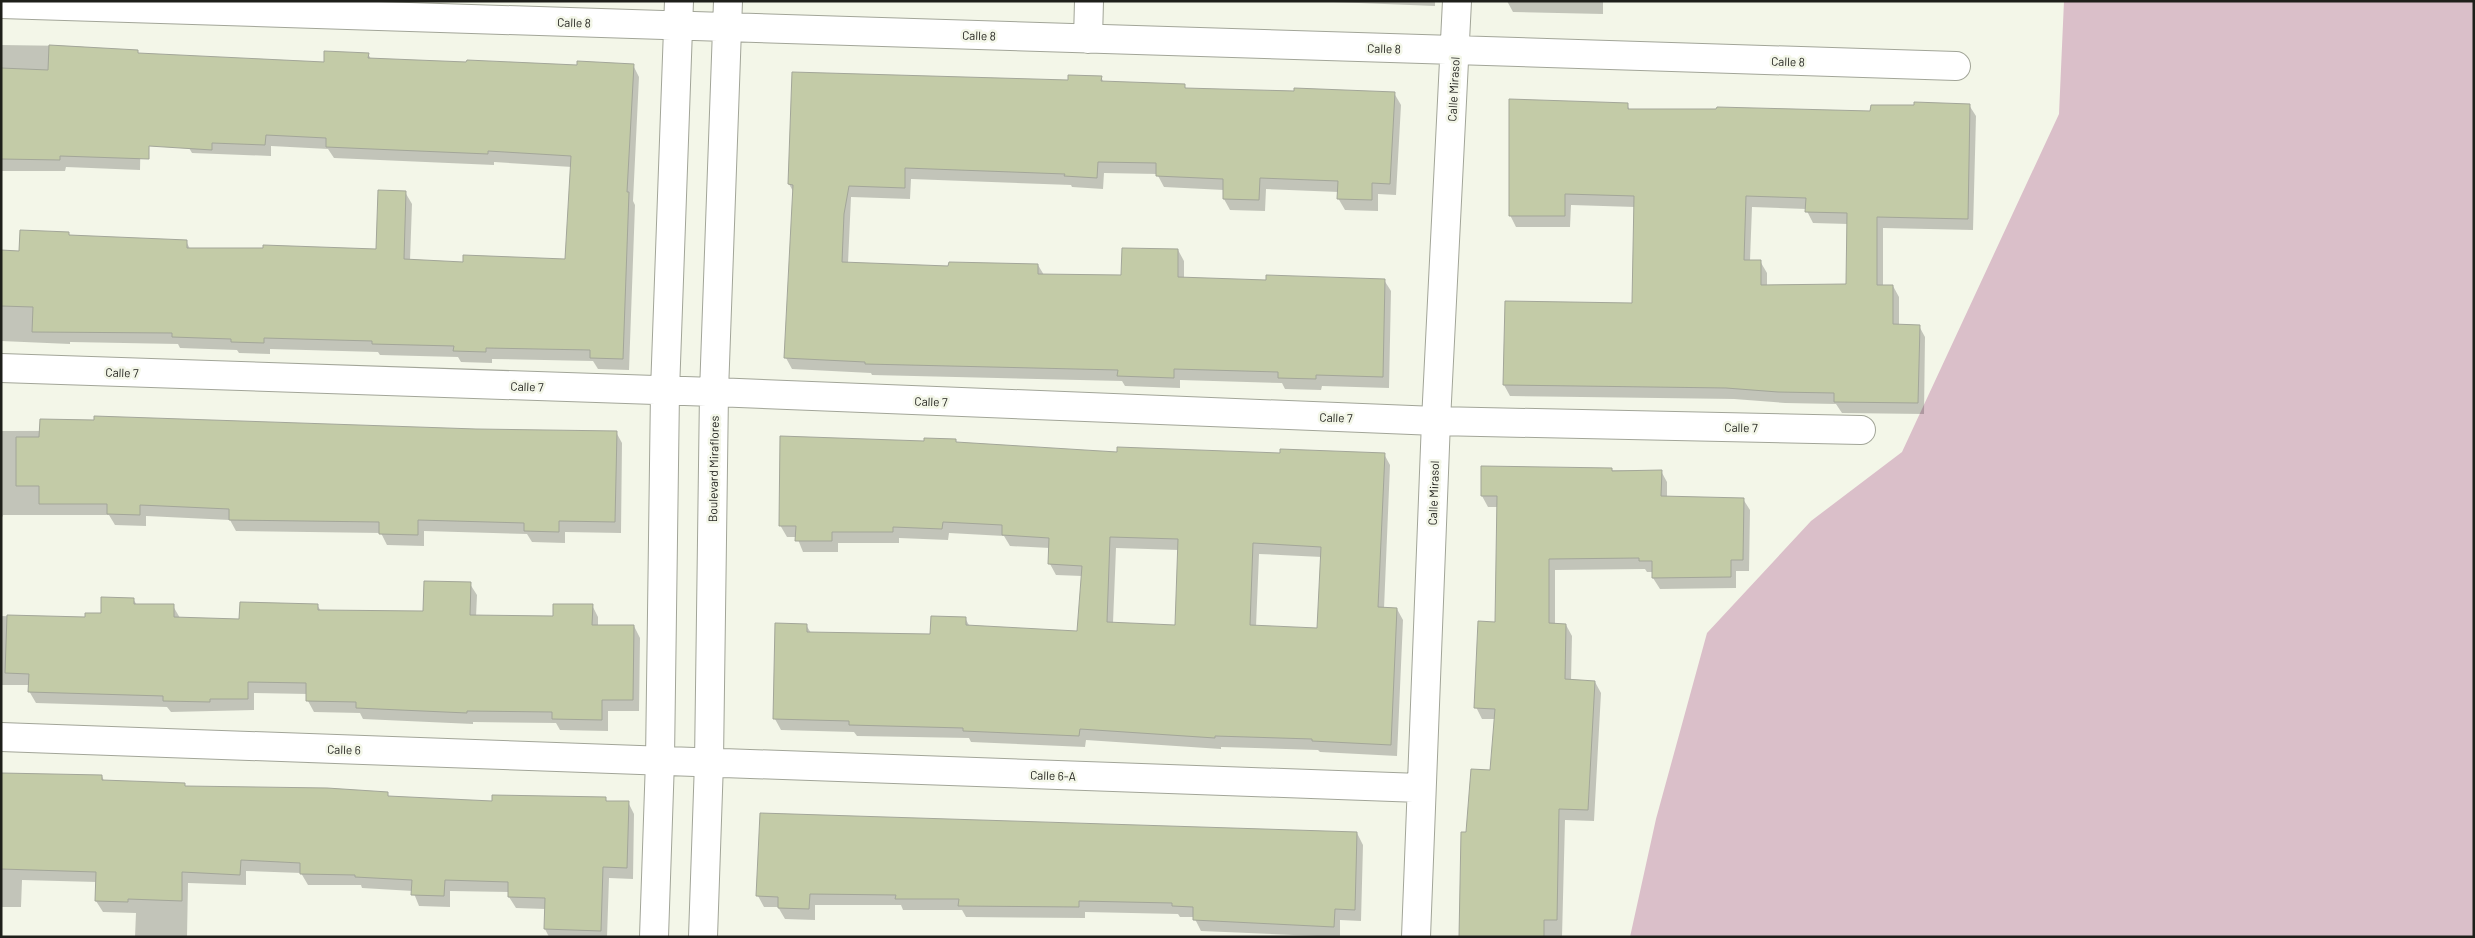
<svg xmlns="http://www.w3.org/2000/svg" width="2475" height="938" viewBox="0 0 2475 938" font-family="Barlow,sans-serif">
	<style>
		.green { fill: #dabfc9 }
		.shadow { fill: #0003; fill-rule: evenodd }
		.building { fill: #c3cba7; stroke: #a3a699; fill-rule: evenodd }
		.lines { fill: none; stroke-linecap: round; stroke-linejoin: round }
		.minor-casing { stroke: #a2a598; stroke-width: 30 }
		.minor { stroke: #fff; stroke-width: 28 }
		.labels { text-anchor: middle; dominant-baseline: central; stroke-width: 5; stroke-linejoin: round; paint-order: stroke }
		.street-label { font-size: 12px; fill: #1e1f1a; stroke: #f3f6e8 }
	</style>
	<rect width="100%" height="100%" fill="#f3f6e8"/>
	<path class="green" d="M2064,1H2474V937H1630L1656,819L1707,633L1811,521L1902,452L2059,114Z"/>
	<path class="shadow" d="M1308,1H1435V6Z
		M1507,1H1603V14L1513,12Z
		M1,45L72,46L135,51L142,62L140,170L66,167L65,171H1Z
		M368,54L371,59L578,66L633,65L639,77L633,201L635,205L629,370L598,369L593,361L492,359V363L461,362L458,357L380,355L378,352L270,349V354L239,353L237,350L180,348L178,344L70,342V344L1,341V251L20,252L68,233L70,236L186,241L190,249L377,250L405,192L412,204L410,261L464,263L566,260L572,167L494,162V165L334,158L328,149L271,146V156L192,153L185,141L325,63Z
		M1101,77L1104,83L1184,85L1186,89L1394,93L1401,105L1396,195L1378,194V211L1345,210L1338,198L1339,192L1266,189L1265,211L1230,210L1224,199V190L1164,187L1157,174L1104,173L1103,189L1072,187L1071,185L911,179L910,199L851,197L848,263L950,268L1038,265L1044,275L1122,277L1178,250L1184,261V279L1267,281L1384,280L1391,291L1389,388L1322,386L1321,390L1285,389L1282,383L1180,380V388L1125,386L1122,381L872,375L871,373L792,369L786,358L794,193L789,184L1069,82Z
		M1627,105L1630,110L1872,112L1969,105L1976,116L1973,230L1883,228V286H1893L1899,297V325L1919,326L1925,337L1924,414L1842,413L1836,404L1785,403L1734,399L1510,396L1504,385L1506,302L1633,304L1635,207L1571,205L1570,227H1516L1510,215ZM1752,207L1806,209L1813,223L1848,224L1847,285L1767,287V273L1760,261H1750Z
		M476,430L616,432L622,443L621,533L565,532V543L532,542L527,534L424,531V546L387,545L381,533L236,531L230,520L146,516V526L115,525L109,515H3L1,520V431Z
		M955,440L957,444L1118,453L1384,454L1390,465L1384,609H1397L1403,620L1397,756L1320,752L1318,750L1221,747V749L1086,740L1085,747L971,742L969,738L857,736L854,732L781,730L775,719L776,624L806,625L811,633L931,635L965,618L970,627L1078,632L1082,576L1056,575L1050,564V548L1010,546L1004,536L949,533L948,540L899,538V543H838V552H803L797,537H787L780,525L926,443ZM1116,548L1179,550L1176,627L1113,623ZM1259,554L1322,557L1319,629L1256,627Z
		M1483,468L1661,471L1667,482V498L1743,499L1750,510L1749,571H1736V588L1660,589L1653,578V572H1647L1645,569L1555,570V625H1566L1572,636L1571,681L1595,682L1601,693L1594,821L1565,820L1562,937H1460L1492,772L1495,719H1482L1476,707L1496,623L1498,507H1488L1482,496Z
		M470,584L477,595L476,617H554L592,605L598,617V626H634L640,638L639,711H608V731L560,730L556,723L473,722V724L363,719L360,713L314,712L308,701V694L254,693V710L171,712L167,707L36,703L29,691L30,685H1V616L86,618L102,615L133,599L137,605L173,606L180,618L241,620L317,605L321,611L425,613Z
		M1,774L102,776L104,781L185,787L387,794L389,798L493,802L605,798L607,802H628L634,814L633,879L609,878L607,937H549L545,929V909L516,908L509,897V892L450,891V907L419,906L413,891L362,888L361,885H308L301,873L246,871V885L188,883L187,937H135L136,913L103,912L96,901L97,882L22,880L21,907H1Z
		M1357,833L1363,845L1361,921L1340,920V937L1201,931L1194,917H1180L1178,914L1085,912V918L966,917L962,910H903L901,905H815V920L785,919L778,907H764L758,896Z"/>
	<path class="building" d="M49,45L138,50V53L324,62V51L369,53L368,58L466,62L467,60L577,65V61L634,64L627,192H629L623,359L590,358V350L486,348V352L453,351L454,346L372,344V341L264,338V343L231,342V339L172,337V333L32,332L33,307L1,306V250L19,251L20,230L69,232V235L187,240V248H263V245L376,249L378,190L406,191L404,259L463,262V255L565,259L571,156L488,151V154L326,147V138L266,135L265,145L212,143V150L149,146V159L60,156V160L1,159V68L48,70Z
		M792,72L1068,80V75L1102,76L1101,81L1185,84V88L1294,91V88L1395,92L1390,184L1372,183V200L1337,199L1338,181L1260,178L1259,200L1223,199V179L1156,176V163L1098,162L1097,178L1064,176L1065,174L905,168V188L849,186L844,214L842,262L948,266L949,262L1038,264V274L1121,275L1122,248L1178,249V277L1266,280V275L1385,279L1383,377L1316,375V379L1278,378V372L1174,369V378L1117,376L1118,370L865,364V362L784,358L793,185L788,184Z
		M1509,99L1628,103V109H1716L1717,107L1870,111L1871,105H1914V102L1970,104L1968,219L1877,217V285H1893V324L1920,325L1918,403L1834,402V393L1778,392L1726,388L1503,385L1505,301L1632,303L1634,196L1565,194V216H1509ZM1746,196L1806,198L1805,212L1847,213L1846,284L1761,285V260H1744Z
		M94,416L476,429L617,431L615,522L559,521V532L524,531V523L418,520V535L379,534V522L229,520V509L140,505V515L107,514V504H39V486H16V437H39L40,419L94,420Z
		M780,436L924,441V438L956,439V442L1117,452V447L1280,453V449L1385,453L1378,607L1397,608L1391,745L1312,741V739L1215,736V738L1080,729L1079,736L963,731V728L849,725V721L773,719L775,623L807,624V632L930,634L931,616L966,617V625L1077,631L1082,566L1048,564L1049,538L1002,535V525L943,522L942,529L893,527V532H832V541H795L796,526H779ZM1110,537L1178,539L1175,625L1107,622ZM1253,543L1321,547L1317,628L1250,625Z
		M1481,466L1612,468V471L1662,470L1661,496L1744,498L1743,560H1731V577L1652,578V561H1639V558L1549,559V623L1566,624L1565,679L1595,681L1588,810L1559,809L1557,920H1544V937H1459L1461,832H1466L1471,769L1490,770L1495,709L1474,708L1478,621L1495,622L1497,496H1481Z
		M424,581L471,582L470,615L553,616V604H593L592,625H634L633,700H602V720L552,719V712L467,711V713L356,708V702L306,701V683L248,682V699H210V702L163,701V696L28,692L29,674L5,673L7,615L85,617V613H101V597L134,598V604H174V617L239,619L240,602L318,604V610L423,611Z
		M1,773L102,775V780L185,783V786L327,788L388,792V796L492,801V795L606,797V801H629L627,868L603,867L601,931L544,929L545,898L508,897V882L445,880L444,896L411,895L412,880L355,877V875L300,874V863L241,860L240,875L182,872V901L128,899V902L95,901L96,872L1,869Z
		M760,813L1357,832L1355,910L1335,909L1334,927L1193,920V907L1172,906V903L1079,901V907L958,906L959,899H895L896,895L810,894L809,909L778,908V897L756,896Z"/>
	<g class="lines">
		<defs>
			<path id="minor" d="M1,4L1956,66
				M1088,39L1089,1
				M1,368L714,392L1436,421L1861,430
				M1,737L1420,788
				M654,937L660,760L665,391L679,1
				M703,937L709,762L714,392L728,1
				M1416,937L1436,421L1457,1"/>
		</defs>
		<use href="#minor" class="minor-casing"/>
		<use href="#minor" class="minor"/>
	</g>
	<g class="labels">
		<g class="street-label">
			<text transform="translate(574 22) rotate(2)">Calle 8</text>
			<text transform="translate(979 35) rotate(2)">Calle 8</text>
			<text transform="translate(1384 48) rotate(2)">Calle 8</text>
			<text transform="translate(1788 61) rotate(2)">Calle 8</text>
			<text transform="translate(1453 89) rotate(-87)">Calle Mirasol</text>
			<text transform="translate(122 372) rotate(2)">Calle 7</text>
			<text transform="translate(527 386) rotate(2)">Calle 7</text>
			<text transform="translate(931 401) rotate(2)">Calle 7</text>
			<text transform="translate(1336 417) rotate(2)">Calle 7</text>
			<text transform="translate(1741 427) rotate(1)">Calle 7</text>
			<text transform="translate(713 469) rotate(-89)">Boulevard Miraflores</text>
			<text transform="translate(1433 493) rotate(-88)">Calle Mirasol</text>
			<text transform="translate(344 749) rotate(2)">Calle 6</text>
			<text transform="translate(1053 775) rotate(2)">Calle 6-A</text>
		</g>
	</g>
	<rect width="2475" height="938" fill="none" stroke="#1e1f1a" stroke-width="5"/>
</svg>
